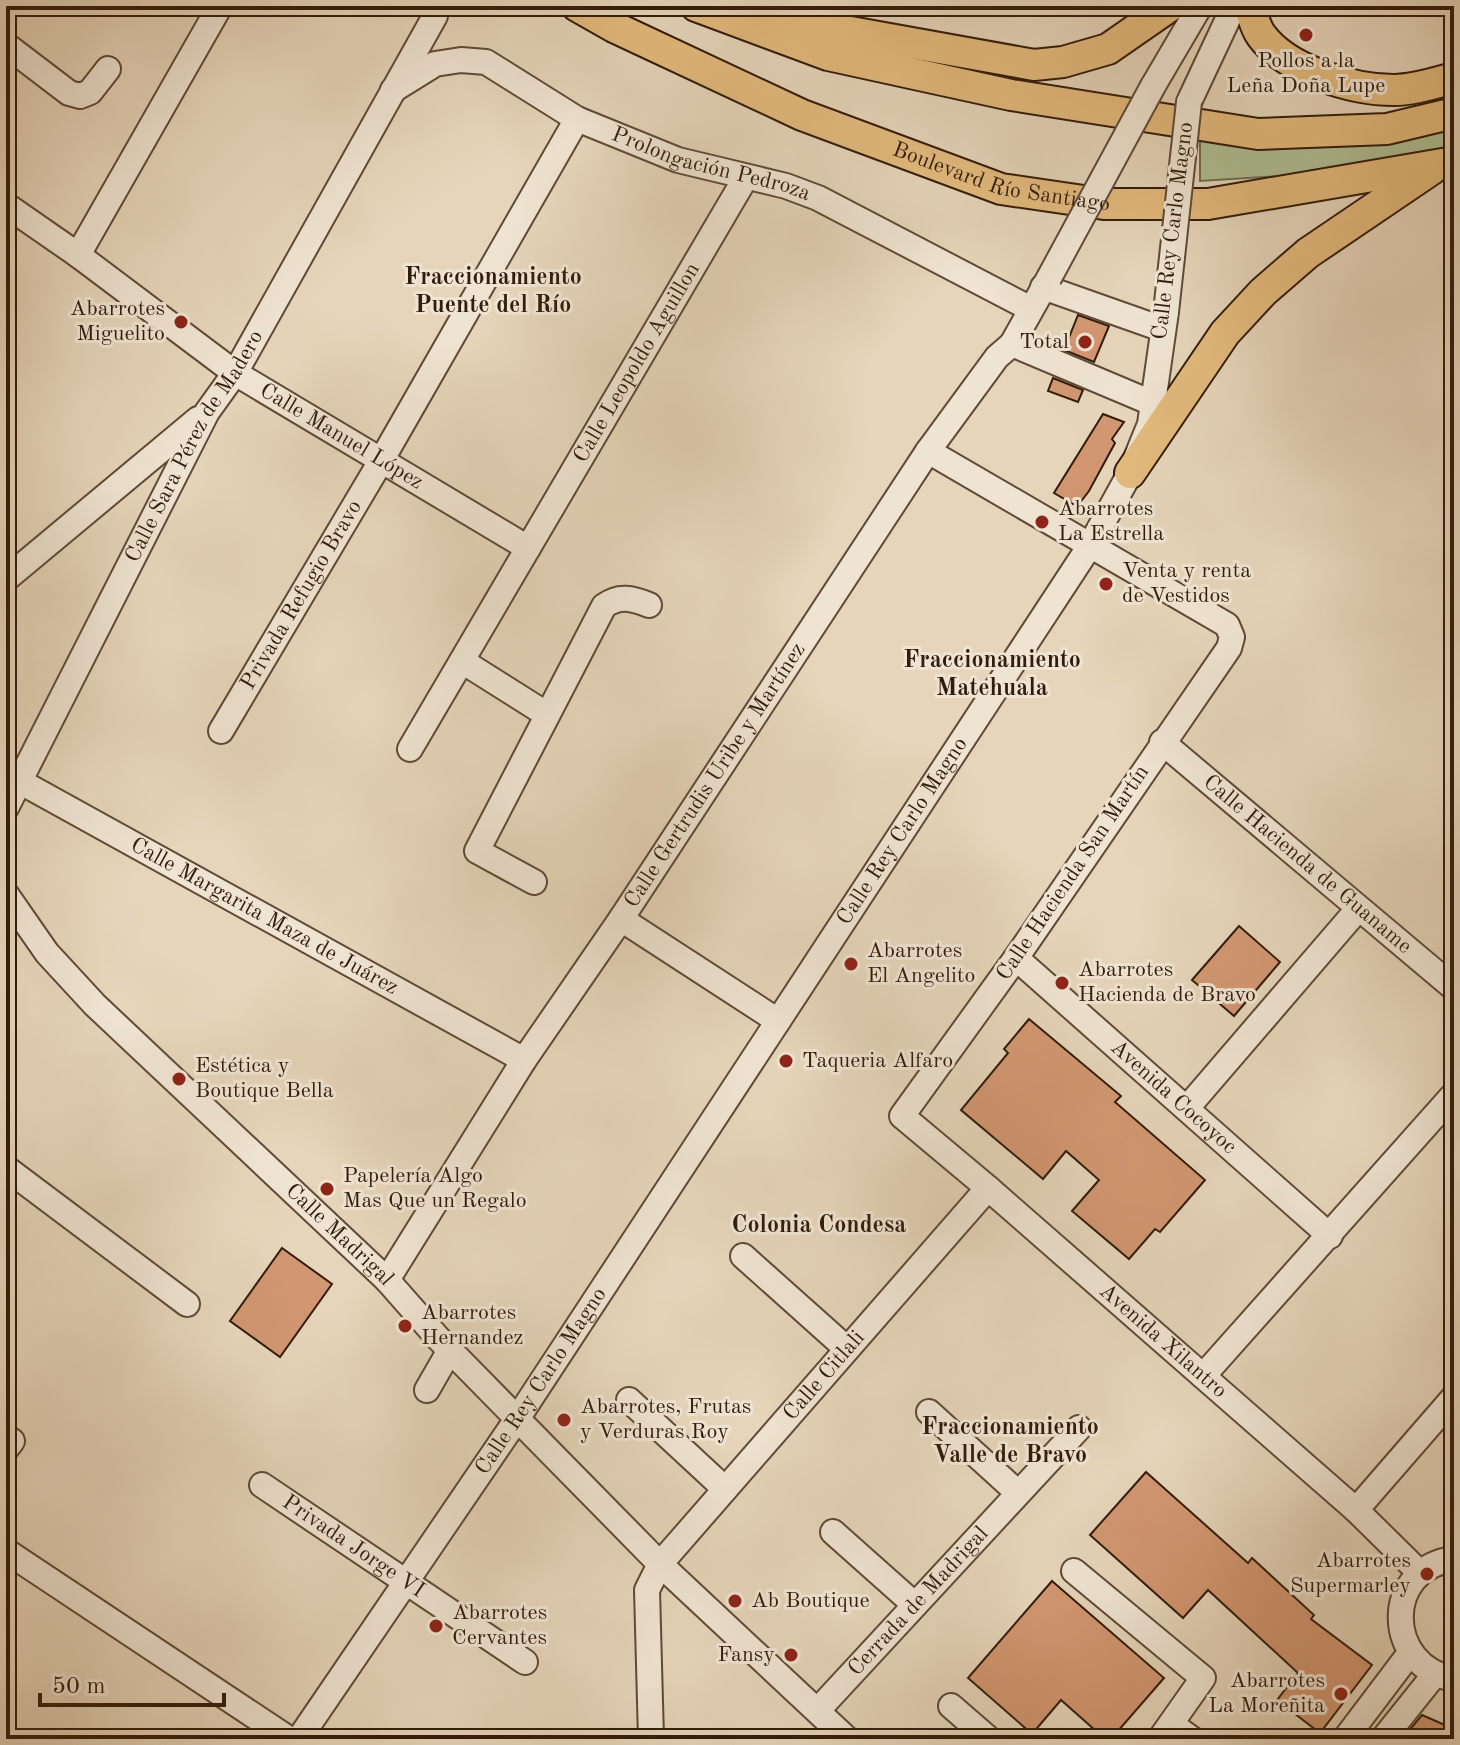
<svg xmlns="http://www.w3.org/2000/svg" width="1460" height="1745" viewBox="0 0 1460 1745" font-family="'Old Standard TT',serif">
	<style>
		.green { fill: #afbe94; stroke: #706d50; stroke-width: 2 }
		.building { fill: #d29772; stroke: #321c0b; stroke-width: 2 }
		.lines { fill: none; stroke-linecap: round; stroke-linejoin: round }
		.minor-casing { stroke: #5f4a37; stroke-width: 28 }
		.major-casing { stroke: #321c0b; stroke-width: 34 }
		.minor { stroke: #efe4d2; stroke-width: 24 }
		.major { stroke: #e3ba7d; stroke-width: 30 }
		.minor-bridge-casing { stroke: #5f4a37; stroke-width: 28; stroke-linecap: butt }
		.minor-bridge { stroke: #efe4d2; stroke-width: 24 }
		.poi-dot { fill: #8f2418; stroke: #efe4d2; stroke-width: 3 }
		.labels { text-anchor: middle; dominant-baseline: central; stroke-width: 6; stroke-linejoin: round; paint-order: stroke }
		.poi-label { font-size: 22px; fill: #321c0b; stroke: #efe4d2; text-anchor: start }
		.street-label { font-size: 22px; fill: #321c0b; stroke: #efe4d2 }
		.neighbourhood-label { font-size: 24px; font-weight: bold; fill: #321c0b; stroke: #efe4d2 }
	</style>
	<rect width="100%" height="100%" fill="#e6d5ba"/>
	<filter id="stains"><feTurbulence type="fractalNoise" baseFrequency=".0025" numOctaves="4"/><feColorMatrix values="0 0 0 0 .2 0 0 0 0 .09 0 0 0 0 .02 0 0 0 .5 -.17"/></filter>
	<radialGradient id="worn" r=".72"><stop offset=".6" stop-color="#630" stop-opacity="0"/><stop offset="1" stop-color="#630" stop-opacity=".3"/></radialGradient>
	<path class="green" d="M1454,123V151L1326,173L1200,181V140Z"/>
	<path class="building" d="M1078,315L1109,326L1094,362L1064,350Z
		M1053,378L1083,390L1078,402L1048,391Z
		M1103,414L1124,422L1112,439L1115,443L1089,491L1079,504L1076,502L1073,504L1054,493Z
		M1239,926L1280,962L1234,1016L1192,980Z
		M1029,1019L1121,1096L1115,1102L1205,1180L1160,1232L1155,1229L1129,1259L1072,1211L1099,1180L1066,1151L1043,1179L961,1110L1008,1053L1004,1049Z
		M282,1248L332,1284L280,1357L230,1321Z
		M1146,1472L1248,1563L1252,1558L1314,1615L1311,1619L1372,1665L1320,1733L1277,1700L1298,1673L1208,1590L1183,1618L1090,1535Z
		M1052,1581L1164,1678L1111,1739H1105L1061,1700L1032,1734L968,1678Z
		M1422,1715L1454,1729V1739H1402Z"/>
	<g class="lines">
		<defs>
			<g id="minor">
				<path d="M6,45L69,93L80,96L90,92L108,69"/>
				<path d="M1153,86L1200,6"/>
				<path id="s1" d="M393,90L435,64L461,60L486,62L577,119L678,160L786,186L818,198L1031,309"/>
				<path d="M1189,102L1234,6"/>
				<path id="s2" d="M6,205L78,255L235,373L528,548"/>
				<path d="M78,255L220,6"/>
				<path d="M1043,287L1162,329"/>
				<path d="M1012,344L1152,403"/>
				<path id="s3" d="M928,451L1227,625L1232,637L1229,648L1016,958L902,1116L988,1188L1356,1510L1420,1573"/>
				<path d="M6,579L198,419"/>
				<path d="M462,661L546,714"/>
				<path id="s4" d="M221,731L381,461L577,119"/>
				<path id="s5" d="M1162,742L1454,988"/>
				<path id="s6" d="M410,749L746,177"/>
				<path id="s7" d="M6,769L19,781L524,1060"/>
				<path id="s8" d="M6,808L207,412L235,373L435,16"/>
				<path d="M534,882L477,851L604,606C619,595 632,598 649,605"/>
				<path id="s9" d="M6,894L47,953L95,1005L387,1280L438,1338L660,1564L847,1739"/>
				<path d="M621,919L778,1021"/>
				<path id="s10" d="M1016,958L1330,1236"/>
				<path d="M1187,1108L1358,909"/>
				<path d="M6,1168L187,1304"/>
				<path d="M743,1256L847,1349"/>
				<path id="s11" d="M387,1280L524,1060L621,919L928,451L997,357L1012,344L1049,278"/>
				<path d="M1203,1376L1454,1094"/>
				<path d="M427,1390L450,1350"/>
				<path d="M629,1400L725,1489"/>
				<path d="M929,1412L1018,1493"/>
				<path d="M6,1437L12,1441L6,1449"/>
				<path id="s12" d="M262,1485L525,1662"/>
				<path d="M1356,1510L1454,1397"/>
				<path d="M833,1532L915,1605"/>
				<path d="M6,1551L289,1739"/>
				<path d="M1454,1559C1382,1568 1384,1667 1454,1679"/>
				<path d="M1074,1571L1203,1678L1160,1739"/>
				<path d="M951,1706L989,1739"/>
				<path id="s13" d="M818,1710L1079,1428"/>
				<path d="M1171,1724L1192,1739"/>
				<path id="s14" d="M299,1739L517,1419L1091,544L1130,473L1150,424L1166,312"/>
				<path id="s15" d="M651,1739L647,1590L660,1564L988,1188"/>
				<path d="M1345,1739L1410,1653"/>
				<path d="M1383,1739L1435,1674"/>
			</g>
			<g id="major">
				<path id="s16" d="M577,6L614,27L802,115L1001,189L1104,204H1208L1454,162"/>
				<path d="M696,6L828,55L1011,95L1258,134L1387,129L1454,113"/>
				<path d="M1249,6C1253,15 1255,27 1261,35C1286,70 1352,90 1394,90C1413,90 1435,83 1454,78"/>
				<path d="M771,20L845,31L1034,65L1063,62L1108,49L1170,6"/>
				<path d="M1130,473L1225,333L1263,292L1308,253L1432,169"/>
			</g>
		</defs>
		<use href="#minor" class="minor-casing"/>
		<use href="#major" class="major-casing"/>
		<use href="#minor" class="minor"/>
		<use href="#major" class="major"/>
		<defs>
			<path id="minor-bridge" d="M1049,278L1153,86
				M1166,312L1189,102"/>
		</defs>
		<use href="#minor-bridge" class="minor-bridge-casing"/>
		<use href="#minor-bridge" class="minor-bridge"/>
	</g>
	<g class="poi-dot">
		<circle cx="1306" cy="35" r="8"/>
		<circle cx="181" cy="322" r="8"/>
		<circle cx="1085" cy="342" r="8"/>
		<circle cx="1042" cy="522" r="8"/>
		<circle cx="1106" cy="584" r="8"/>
		<circle cx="851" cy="964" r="8"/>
		<circle cx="1062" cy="983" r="8"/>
		<circle cx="786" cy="1061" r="8"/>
		<circle cx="179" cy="1079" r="8"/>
		<circle cx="327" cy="1189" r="8"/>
		<circle cx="405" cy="1326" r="8"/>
		<circle cx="564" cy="1420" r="8"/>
		<circle cx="1427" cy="1574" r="8"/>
		<circle cx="735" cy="1601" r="8"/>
		<circle cx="436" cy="1626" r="8"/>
		<circle cx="791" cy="1655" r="8"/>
		<circle cx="1341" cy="1694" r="8"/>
	</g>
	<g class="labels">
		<g class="poi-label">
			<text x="1306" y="61" text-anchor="middle">Pollos a la<tspan x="1306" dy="25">Leña Doña Lupe</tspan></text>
			<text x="165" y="309" text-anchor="end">Abarrotes<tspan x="165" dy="25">Miguelito</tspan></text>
			<text x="1069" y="342" text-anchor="end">Total</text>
			<text x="1058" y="509">Abarrotes<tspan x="1058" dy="25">La Estrella</tspan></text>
			<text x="1122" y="571">Venta y renta<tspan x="1122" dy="25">de Vestidos</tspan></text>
			<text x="867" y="951">Abarrotes<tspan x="867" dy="25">El Angelito</tspan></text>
			<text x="1078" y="970">Abarrotes<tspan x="1078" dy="25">Hacienda de Bravo</tspan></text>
			<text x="802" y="1061">Taqueria Alfaro</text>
			<text x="195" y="1066">Estética y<tspan x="195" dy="25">Boutique Bella</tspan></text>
			<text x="343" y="1176">Papelería Algo<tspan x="343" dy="25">Mas Que un Regalo</tspan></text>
			<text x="421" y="1313">Abarrotes<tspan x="421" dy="25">Hernandez</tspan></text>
			<text x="580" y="1407">Abarrotes, Frutas<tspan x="580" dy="25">y Verduras Roy</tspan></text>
			<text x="1411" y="1561" text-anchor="end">Abarrotes<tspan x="1411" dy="25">Supermarley</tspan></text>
			<text x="751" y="1601">Ab Boutique</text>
			<text x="452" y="1613">Abarrotes<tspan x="452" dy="25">Cervantes</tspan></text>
			<text x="775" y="1655" text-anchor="end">Fansy</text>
			<text x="1325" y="1681" text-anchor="end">Abarrotes<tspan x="1325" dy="25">La Moreñita</tspan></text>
		</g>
		<g class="street-label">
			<text stroke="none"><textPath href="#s1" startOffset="350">Prolongación Pedroza</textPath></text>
			<text stroke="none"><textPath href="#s16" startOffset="460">Boulevard Río Santiago</textPath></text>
			<text transform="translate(1173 231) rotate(-83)">Calle Rey Carlo Magno</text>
			<text stroke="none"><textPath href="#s6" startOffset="448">Calle Leopoldo Aguillon</textPath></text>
			<text stroke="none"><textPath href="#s2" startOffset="408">Calle Manuel López</textPath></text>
			<text stroke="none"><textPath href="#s8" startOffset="408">Calle Sara Pérez de Madero</textPath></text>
			<text stroke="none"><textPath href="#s4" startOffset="158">Privada Refugio Bravo</textPath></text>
			<text stroke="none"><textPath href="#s11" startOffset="602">Calle Gertrudis Uribe y Martínez</textPath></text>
			<text stroke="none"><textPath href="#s14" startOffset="1090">Calle Rey Carlo Magno</textPath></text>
			<text stroke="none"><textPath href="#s5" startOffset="190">Calle Hacienda de Guaname</textPath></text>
			<text transform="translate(1073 873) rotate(-56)">Calle Hacienda San Martín</text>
			<text stroke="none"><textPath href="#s7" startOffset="298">Calle Margarita Maza de Juárez</textPath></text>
			<text stroke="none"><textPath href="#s10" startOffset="210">Avenida Cocoyoc</textPath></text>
			<text stroke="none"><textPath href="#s9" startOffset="478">Calle Madrigal</textPath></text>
			<text stroke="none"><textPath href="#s3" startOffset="1286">Avenida Xilantro</textPath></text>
			<text stroke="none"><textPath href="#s15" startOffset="428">Calle Citlali</textPath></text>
			<text stroke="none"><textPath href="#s14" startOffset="432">Calle Rey Carlo Magno</textPath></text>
			<text stroke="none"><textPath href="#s12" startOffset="110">Privada Jorge VI</textPath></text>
			<text stroke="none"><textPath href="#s13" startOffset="148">Cerrada de Madrigal</textPath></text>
		</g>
		<g class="neighbourhood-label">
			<text x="493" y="278">Fraccionamiento<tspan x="493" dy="28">Puente del Río</tspan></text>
			<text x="992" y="661">Fraccionamiento<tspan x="992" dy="28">Matehuala</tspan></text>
			<text x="819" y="1226">Colonia Condesa</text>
			<text x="1010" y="1428">Fraccionamiento<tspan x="1010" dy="28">Valle de Bravo</tspan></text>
		</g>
	</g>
	<rect width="1460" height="1745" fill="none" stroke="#e6d5ba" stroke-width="32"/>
	<rect x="8" y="8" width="1444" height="1729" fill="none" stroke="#321c0b" stroke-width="4"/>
	<rect x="16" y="16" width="1428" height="1713" fill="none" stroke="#321c0b" stroke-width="2"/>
	<path d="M40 1693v12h184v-12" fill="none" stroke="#321c0b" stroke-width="4"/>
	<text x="52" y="1693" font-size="24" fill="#321c0b" stroke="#efe4d2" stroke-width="6" paint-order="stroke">50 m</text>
	<rect width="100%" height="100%" filter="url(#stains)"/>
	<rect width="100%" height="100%" fill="url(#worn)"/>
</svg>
